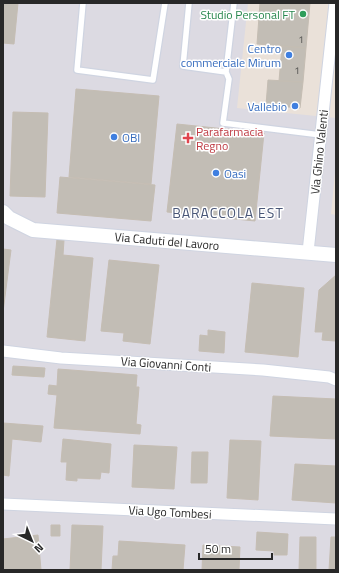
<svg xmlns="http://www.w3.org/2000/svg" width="339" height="573" viewBox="0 0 339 573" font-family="'Titillium Web',sans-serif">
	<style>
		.industrial { fill: #dcdae2 }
		.building { fill: #c2bdb5; stroke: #c5bdb3 }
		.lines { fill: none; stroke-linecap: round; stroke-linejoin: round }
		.service-casing { stroke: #cfd4e1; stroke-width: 8 }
		.minor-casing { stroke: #cfd4e1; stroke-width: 13 }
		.tertiary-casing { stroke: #cfd4e1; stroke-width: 16 }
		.service { stroke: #fff; stroke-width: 5.5 }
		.minor { stroke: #fff; stroke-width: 11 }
		.tertiary { stroke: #fff; stroke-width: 14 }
		.leisure-dot { fill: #2e9e5b; stroke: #fff; stroke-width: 1.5 }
		.shop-dot { fill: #3f7fe0; stroke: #fff; stroke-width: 1.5 }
		.health-dot { fill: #e0444e; stroke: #fff; stroke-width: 1.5 }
		.labels { text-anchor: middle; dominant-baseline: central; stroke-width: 3; stroke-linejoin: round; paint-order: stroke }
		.number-label { font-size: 10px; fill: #4e4d4b }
		.leisure-label { font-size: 12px; fill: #27864d; stroke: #fff; text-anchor: end }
		.shop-label { font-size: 12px; fill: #366cbe; stroke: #fff; text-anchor: end }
		.health-label { font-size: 12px; fill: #be3a42; stroke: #fff; text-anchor: start }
		.street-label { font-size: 12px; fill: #282828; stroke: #fff }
		.quarter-label { font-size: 14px; letter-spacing: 1px; fill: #495677; stroke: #fff }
	</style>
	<rect width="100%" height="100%" fill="#eae1d9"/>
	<path class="industrial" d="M3,3H248L237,108L336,118V162L331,214L336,215V570H3Z"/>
	<path class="building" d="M3,3H18L14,44L3,43Z
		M260,3H310L306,48L257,44Z
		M282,46L306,48L303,82L279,81Z
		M268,80L303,82L300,108L266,105Z
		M76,89L159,96L151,184L69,177Z
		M13,112L48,113L45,197L10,196Z
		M177,124L264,133L255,221L167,212Z
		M60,177L155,185L151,221L57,213Z
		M57,239L64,240L63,255L93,258L85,341L47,337Z
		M3,249L11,250L3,312Z
		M109,260L159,265L150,344L123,341L124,333L101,331Z
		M336,275L335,341L322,340L323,332H315L319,290Z
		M252,283L304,288L298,357L245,352Z
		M208,330L225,332L224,353L199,351L200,335L208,336Z
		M13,366L45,368L44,377L12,375Z
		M58,369L137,375L136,387H139L136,424L141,425L140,434L54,428L57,395L48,394L49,385L57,386Z
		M273,396L336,399V439L270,436Z
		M3,423L43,426L41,442L12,439L9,476L3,475Z
		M63,439L111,444L109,473L101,472L100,479L77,478V481L66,480L67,462H61Z
		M230,440L261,441L258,500L227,498Z
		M134,445L177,447L174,489L132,487Z
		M192,452H208L207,483H191Z
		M295,464L336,466V503L292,500Z
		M51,525H60V536H51Z
		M72,525L103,526L101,570H70Z
		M257,532L288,534L287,555H274V551L256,550Z
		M38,535L41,570H3V539Z
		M300,537H316V570H299Z
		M331,537H336V570H329Z
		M119,541L185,545L183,570H112L113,556H118Z
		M203,545L240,547L239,570H202Z"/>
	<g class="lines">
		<defs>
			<path id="service" d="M83,3L77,70L153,80L165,3
				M189,3L183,66L226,72L234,3
				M226,72L229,79L223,123L321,135"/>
			<path id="minor" d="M308,252L335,3
				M3,351L61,358L263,370L329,377L336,380
				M3,504L336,519"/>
			<path id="tertiary" d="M3,212L9,218L33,230L336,255"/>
		</defs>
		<use href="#service" class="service-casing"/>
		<use href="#minor" class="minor-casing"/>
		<use href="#tertiary" class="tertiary-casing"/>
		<use href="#service" class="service"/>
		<use href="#minor" class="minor"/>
		<use href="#tertiary" class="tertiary"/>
	</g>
	<circle class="leisure-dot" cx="303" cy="14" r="4"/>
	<g class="shop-dot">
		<circle cx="289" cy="55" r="4"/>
		<circle cx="295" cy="106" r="4"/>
		<circle cx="114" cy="137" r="4"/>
		<circle cx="216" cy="173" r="4"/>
	</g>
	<path class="health-dot" d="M186 132h4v4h4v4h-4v4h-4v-4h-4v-4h4z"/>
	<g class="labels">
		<g class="number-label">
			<text x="301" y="39">1</text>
			<text x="297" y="70">1</text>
		</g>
		<g class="leisure-label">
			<text x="295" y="14">Studio Personal FT</text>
		</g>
		<g class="shop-label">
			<text x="281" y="48">Centro<tspan x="281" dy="14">commerciale Mirum</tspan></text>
			<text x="287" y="106">Vallebio</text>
			<text x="122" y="137" text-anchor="start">OBI</text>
			<text x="224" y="173" text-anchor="start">Oasi</text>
		</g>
		<g class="health-label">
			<text x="196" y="131">Parafarmacia<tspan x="196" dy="14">Regno</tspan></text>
		</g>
		<g class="street-label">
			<text transform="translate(319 152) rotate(-84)">Via Ghino Valenti</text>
			<text transform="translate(167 241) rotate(5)">Via Caduti del Lavoro</text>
			<text transform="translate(166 364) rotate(4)">Via Giovanni Conti</text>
			<text transform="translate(170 512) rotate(3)">Via Ugo Tombesi</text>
		</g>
		<g class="quarter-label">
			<text x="228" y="212">BARACCOLA EST</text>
		</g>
	</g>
	<rect width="339" height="573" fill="none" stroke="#282828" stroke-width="8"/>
	<g transform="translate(32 541) rotate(137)" stroke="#ffffff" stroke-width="3" paint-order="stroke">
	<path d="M0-3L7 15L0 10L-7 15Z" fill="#282828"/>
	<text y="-6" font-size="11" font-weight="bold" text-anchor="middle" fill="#282828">N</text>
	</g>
	<path d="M199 553v6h73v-6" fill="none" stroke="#282828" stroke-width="2"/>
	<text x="205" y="553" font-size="12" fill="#282828" stroke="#ffffff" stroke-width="3" paint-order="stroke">50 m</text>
</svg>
